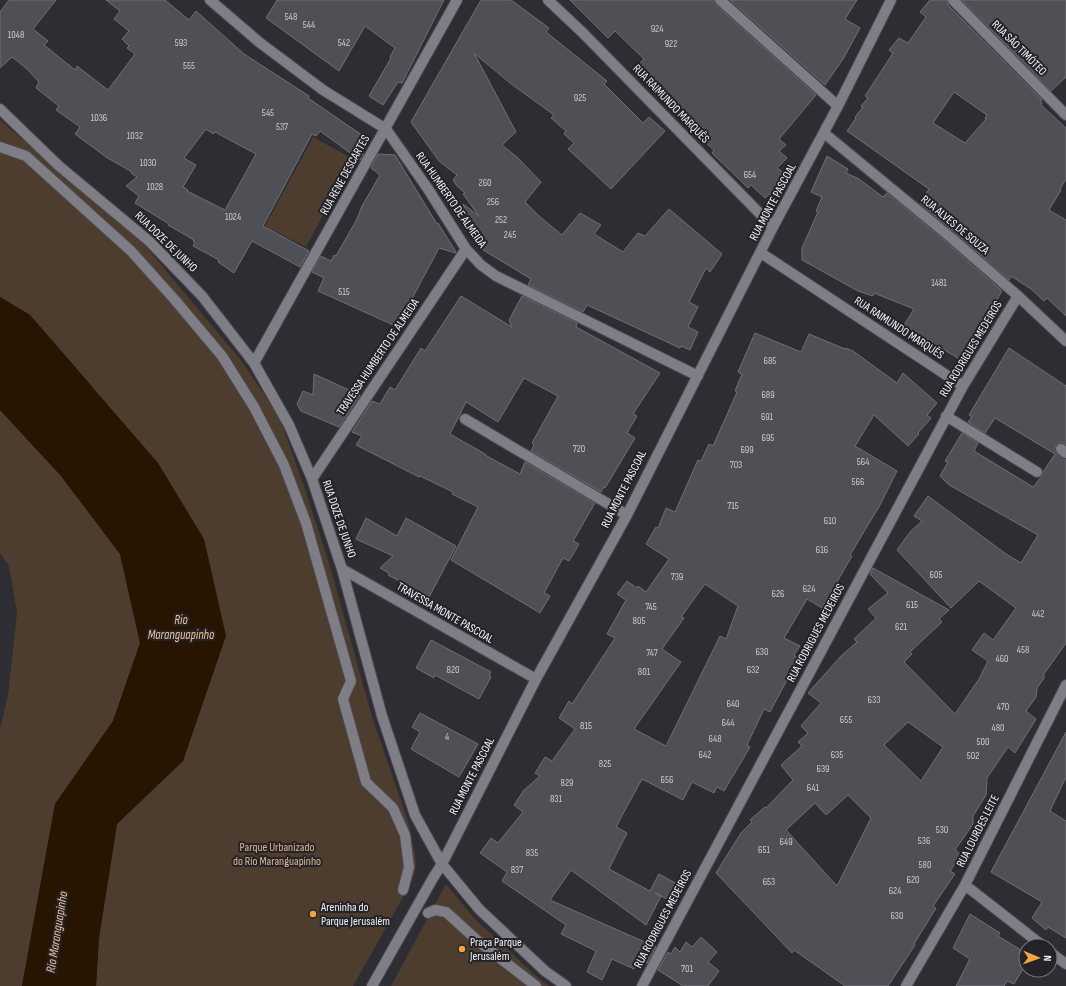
<svg xmlns="http://www.w3.org/2000/svg" width="1066" height="986" viewBox="0 0 1066 986" font-family="'Sofia Sans Condensed',sans-serif">
	<style>
		.green { fill: #4c3d2e }
		.water { fill: #271401 }
		.building { fill: #4f4f56; stroke: #6f6f76; fill-rule: evenodd }
		.lines { fill: none; stroke-linecap: round; stroke-linejoin: round }
		.minor-casing { stroke: #4b4a50; stroke-width: 12 }
		.minor { stroke: #7f7e86; stroke-width: 10 }
		.poi-dot { fill: #f4a344; stroke: #232329; stroke-width: 1.5 }
		.labels { text-anchor: middle; dominant-baseline: central; stroke-width: 4; stroke-linejoin: round; paint-order: stroke }
		.number-label { font-size: 10px; fill: #cacacf }
		.street-label { font-size: 12px; fill: #f3f3f7; stroke: #232329 }
		.park-label { font-size: 12px; fill: #e0b68b; stroke: #232329 }
		.poi-label { font-size: 12px; fill: #f3f3f7; stroke: #232329; text-anchor: start }
		.water-label { font-size: 13px; font-style: italic; fill: #ebc095; stroke: #232329 }
	</style>
	<rect width="100%" height="100%" fill="#2d2d33"/>
	<path class="green" d="M0,120L142,242L240,359L279,416L304,486L329,563L373,720L408,821L415,854L416,866L413,879L378,942L353,986H96L99,938L117,824L183,761L92,386L30,315L0,297Z
		M313,137L353,159L306,247L265,226Z
		M0,410L61,476L120,554L140,643L113,721L55,804L22,986H0V729L8,695L17,613L9,566L0,553Z
		M446,884L474,918L536,976L549,986H391Z"/>
	<path class="water" d="M0,297L30,315L158,463L204,539L226,636L183,761L117,824L99,938L96,986H22L55,804L113,721L140,643L120,554L61,476L0,410Z"/>
	<path class="building" d="M9,0H56L33,29L48,41L44,45L75,70L77,66L108,90L135,54L127,48L129,46L122,39L129,31L114,19L120,11L106,0H165L189,20L196,11L244,54L309,96L308,98L369,140L361,154H364L360,160L320,131L316,136L312,134L263,226L309,251L300,267L252,241L234,273L218,262L219,260L193,246L195,242L193,241L194,240L168,225L169,224L135,203L139,196L126,186L137,177L131,173L132,172L106,157L75,134L80,127L56,110L59,106L36,88L39,82L26,68L12,57L0,68V12ZM206,129L213,134L215,132L256,154L225,210L187,191L188,190L183,187L196,165L184,158Z
		M277,0H444L402,83L398,82L383,105L369,96L391,58L390,57L395,48L365,26L339,71L266,18Z
		M481,0H511L549,28L546,32L607,81L604,84L643,123L649,117L665,131L611,189L568,149L574,143L564,134L566,131L551,118L554,115L510,83L474,53L516,132L502,145L518,158L541,182L525,202L539,216L562,235L580,213L601,225L594,234L623,252L638,233L645,236L669,209L722,254L710,272L706,268L689,302L698,307L688,327L698,332L690,350L681,346L680,348L587,305L583,312L528,285L531,279L480,248L463,204L479,216L463,194L465,193L457,186L453,180L457,175L439,161L411,122Z
		M570,0H714L716,5L816,95L779,139L786,145L779,151L787,158L777,168L784,173L775,184L778,187L765,198L751,185L748,188L712,153L714,150L705,142L711,136L638,65L644,59L615,31L608,38Z
		M730,0H857L845,19L860,28L843,59L825,85Z
		M930,0H947L948,5L1042,100L1040,101L1042,103L1041,105L1066,128V179L1060,189L1061,190L1049,210L1066,220V316L1047,298L1044,301L1031,289L1011,276L1009,280L920,203L929,189L847,131L856,118L855,117L863,107L861,106L868,98L865,96L893,53L889,50L899,38L908,43L926,17L920,12ZM954,92L987,115L985,118L986,119L965,143L933,123Z
		M962,0H1066V77L1051,91Z
		M378,154L395,155L437,224L438,223L456,252V253L439,248L407,308L411,311L400,328L318,291L324,278L312,272L321,256L331,261L334,255L336,256L357,219L362,206L380,175L371,168Z
		M827,156L848,169L846,173L859,179L883,197L887,193L945,241L1002,291L961,360L904,325L914,309L874,293L873,296L858,291L802,260V248L818,212L816,211L822,197L811,192Z
		M461,296L512,327L509,320L522,296L577,323L576,327L660,373L633,414L637,416L627,433L635,438L605,488L604,487L601,492L531,451L534,445L532,443L558,396L524,378L498,422L466,402L450,434L485,454V455L520,474L525,462L595,503L573,541L579,544L569,561L563,558L544,593L550,596L540,613L451,560L478,507L452,494L453,492L420,476L419,477L356,445L362,436L352,432L372,401L380,404L390,387L395,390L421,348L425,351Z
		M755,333L801,352L809,334L845,349V348L853,351L897,383L903,373L937,403L927,415L931,418L918,433L919,434L908,446L874,415L855,446L897,471L880,505L850,555L852,556L845,568L822,608L807,599L784,638L800,646L794,655L798,659L770,712L764,709L747,745L750,747L724,791L717,787L714,793L692,782L683,800L642,779L624,812L616,827L627,833L609,869L650,891L659,874L677,884L669,900L655,893L661,896L646,925L571,870L550,900L656,947L647,963L639,959L634,969L612,959L602,980L587,972L596,951L561,934L566,925L502,881L507,872L480,853L491,838L498,843L523,812L514,805L524,790L540,776L535,773L545,757L552,761L575,729L559,718L569,701L572,704L615,638L607,634L626,600L617,594L627,581L637,588L638,586L646,592L669,559L646,544L656,527L658,528L666,508L675,512L698,460L701,461L709,444L713,446L737,392L735,391L742,374L738,372ZM705,584L738,606L726,639L720,636L666,746L634,729L681,662L662,649L684,618L681,617Z
		M1009,348L1066,386V445L1062,443H1059L1056,445L1055,448L1057,454L1066,459V643L1044,674V678L1037,688L1036,697L1026,711L1036,719L1015,753L1008,747L987,778L986,795L973,816V824L955,850L961,855L950,871L955,874L933,906L936,908L914,944L915,945L888,986H845L794,950L792,953L716,873L741,833L752,822L750,820L765,807L766,808L793,780L781,765L802,746L798,742L808,733L801,726L821,703L808,693L841,656L857,642L854,639L876,618L868,609L888,593L870,574L873,568L949,610L939,619L942,622L910,652L912,654L904,662L955,714L979,679L988,661L972,650L984,633L993,640L1016,608L979,581L951,608L897,550L910,532L922,521L914,516L928,496L1006,554L1021,563L1038,535L949,485L940,476L948,462L945,461L962,433L978,443L974,451L1033,487L1042,476L1043,472L1055,454L995,418L985,433L968,422L972,417L969,415ZM908,722L943,747L921,781L884,745ZM848,795L871,818L837,886L786,830L815,803L826,815Z
		M314,374L360,395L339,427L301,411L297,404L303,391L313,395Z
		M366,518L397,536L406,518L456,546L427,601L402,586L403,583L388,575L389,573L380,568L393,556L356,539Z
		M431,640L491,672L489,676L491,677L479,699L435,675L434,678L416,668Z
		M420,713L478,744L459,777L411,749L420,732L412,727Z
		M1066,732V777L1050,811L1066,821V938L1048,927L1046,930L1032,918L1042,902L991,872Z
		M970,914L1000,933L998,936L1026,953V964L1014,984L1007,981L1004,986H956L970,959L953,948Z
		M701,937L717,952L708,962L719,971L708,986H683L658,970L668,952L671,954L675,947L680,952L686,942L692,947Z"/>
	<g class="lines">
		<defs>
			<path id="minor" d="M210,0L259,42L323,90L386,129L428,189L466,249L481,265L496,276L698,376
				M548,0L583,33L773,227
				M720,0L838,106
				M953,0L1066,115
				M0,109L59,166L149,241L202,296L254,363L289,425L312,479L342,569L382,716L415,815L442,864L479,909L545,971L566,986
				M824,133L949,236L1018,296L1066,341
				M0,147L26,156L131,251L175,300L222,356L254,407L284,465L306,523L351,681L343,699L366,782L393,808L405,835L409,867L403,890
				M761,253L963,386
				M254,363L457,0
				M946,416L1037,472
				M465,419L627,515
				M1061,449L1066,453
				M312,479L466,249
				M342,569L536,679
				M965,885L1043,946
				M428,913L435,910L446,912L479,942L536,986
				M1050,952L1066,964
				M372,986L433,878L442,864L536,679L627,515L773,227L838,106L891,0
				M642,986L963,386L1018,296
				M906,986L965,885L1066,685"/>
		</defs>
		<use href="#minor" class="minor-casing"/>
		<use href="#minor" class="minor"/>
	</g>
	<g class="poi-dot">
		<circle cx="313" cy="914" r="4"/>
		<circle cx="462" cy="949" r="4"/>
	</g>
	<g class="labels">
		<g class="number-label">
			<text x="291" y="17">548</text>
			<text x="309" y="25">544</text>
			<text x="657" y="29">924</text>
			<text x="16" y="35">1048</text>
			<text x="181" y="43">593</text>
			<text x="344" y="43">542</text>
			<text x="671" y="44">922</text>
			<text x="189" y="66">555</text>
			<text x="580" y="98">925</text>
			<text x="268" y="113">545</text>
			<text x="99" y="118">1036</text>
			<text x="282" y="127">537</text>
			<text x="135" y="136">1032</text>
			<text x="148" y="163">1030</text>
			<text x="750" y="175">654</text>
			<text x="485" y="183">260</text>
			<text x="155" y="187">1028</text>
			<text x="493" y="202">256</text>
			<text x="233" y="217">1024</text>
			<text x="501" y="220">252</text>
			<text x="510" y="235">245</text>
			<text x="939" y="283">1481</text>
			<text x="344" y="292">515</text>
			<text x="770" y="361">685</text>
			<text x="768" y="395">689</text>
			<text x="767" y="417">691</text>
			<text x="768" y="438">695</text>
			<text x="579" y="449">720</text>
			<text x="747" y="450">699</text>
			<text x="863" y="462">564</text>
			<text x="736" y="465">703</text>
			<text x="858" y="482">566</text>
			<text x="733" y="506">715</text>
			<text x="830" y="521">610</text>
			<text x="822" y="550">616</text>
			<text x="936" y="575">605</text>
			<text x="677" y="577">739</text>
			<text x="809" y="589">624</text>
			<text x="778" y="594">626</text>
			<text x="912" y="605">615</text>
			<text x="651" y="607">745</text>
			<text x="1038" y="614">442</text>
			<text x="639" y="621">805</text>
			<text x="901" y="627">621</text>
			<text x="1023" y="650">458</text>
			<text x="762" y="652">630</text>
			<text x="652" y="653">747</text>
			<text x="1002" y="659">460</text>
			<text x="453" y="670">820</text>
			<text x="753" y="670">632</text>
			<text x="644" y="672">801</text>
			<text x="874" y="700">633</text>
			<text x="733" y="704">640</text>
			<text x="1003" y="707">470</text>
			<text x="846" y="720">655</text>
			<text x="728" y="723">644</text>
			<text x="586" y="726">815</text>
			<text x="998" y="728">480</text>
			<text x="447" y="737">4</text>
			<text x="715" y="739">648</text>
			<text x="983" y="742">500</text>
			<text x="705" y="755">642</text>
			<text x="837" y="755">635</text>
			<text x="973" y="756">502</text>
			<text x="605" y="764">825</text>
			<text x="823" y="769">639</text>
			<text x="667" y="780">656</text>
			<text x="567" y="783">829</text>
			<text x="813" y="788">641</text>
			<text x="556" y="799">831</text>
			<text x="942" y="830">530</text>
			<text x="924" y="841">536</text>
			<text x="786" y="842">649</text>
			<text x="764" y="850">651</text>
			<text x="532" y="853">835</text>
			<text x="925" y="865">580</text>
			<text x="517" y="870">837</text>
			<text x="913" y="880">620</text>
			<text x="769" y="882">653</text>
			<text x="895" y="891">624</text>
			<text x="897" y="916">630</text>
			<text x="687" y="969">701</text>
		</g>
		<g class="street-label">
			<text transform="translate(1019 48) rotate(45)">RUA SÃO TIMÓTEO</text>
			<text transform="translate(671 104) rotate(46)">RUA RAIMUNDO MARQUÊS</text>
			<text transform="translate(345 175) rotate(-61)">RUA RENE DESCARTES</text>
			<text transform="translate(451 200) rotate(55)">RUA HUMBERTO DE ALMEIDA</text>
			<text transform="translate(773 202) rotate(-62)">RUA MONTE PASCOAL</text>
			<text transform="translate(955 225) rotate(40)">RUA ALVES DE SOUZA</text>
			<text transform="translate(166 242) rotate(44)">RUA DOZE DE JUNHO</text>
			<text transform="translate(899 328) rotate(33)">RUA RAIMUNDO MARQUÊS</text>
			<text transform="translate(971 349) rotate(-59)">RUA RODRIGUES MEDEIROS</text>
			<text transform="translate(378 357) rotate(-56)">TRAVESSA HUMBERTO DE ALMEIDA</text>
			<text transform="translate(624 489) rotate(-63)">RUA MONTE PASCOAL</text>
			<text transform="translate(339 519) rotate(71)">RUA DOZE DE JUNHO</text>
			<text transform="translate(445 613) rotate(30)">TRAVESSA MONTE PASCOAL</text>
			<text transform="translate(816 633) rotate(-62)">RUA RODRIGUES MEDEIROS</text>
			<text transform="translate(472 776) rotate(-63)">RUA MONTE PASCOAL</text>
			<text transform="translate(978 831) rotate(-63)">RUA LOURDES LEITE</text>
			<text transform="translate(663 919) rotate(-62)">RUA RODRIGUES MEDEIROS</text>
		</g>
		<g class="park-label">
			<text x="277" y="847">Parque Urbanizado<tspan x="277" dy="14">do Rio Maranguapinho</tspan></text>
		</g>
		<g class="poi-label">
			<text x="321" y="907">Areninha do<tspan x="321" dy="14">Parque Jerusalém</tspan></text>
			<text x="470" y="942">Praça Parque<tspan x="470" dy="14">Jerusalém</tspan></text>
		</g>
		<g class="water-label">
			<text x="181" y="620">Rio<tspan x="181" dy="15">Maranguapinho</tspan></text>
			<text transform="translate(57 932) rotate(-81)">Rio Maranguapinho</text>
		</g>
	</g>
	<g transform="translate(1038 958) rotate(92)"><circle r="19" fill="#232329" stroke="#76767b"/>
	<path d="M0-3L7 15L0 10L-7 15Z" fill="#f4a344"/>
	<text y="-6" font-size="11" font-weight="bold" text-anchor="middle" fill="#f3f3f7">N</text>
	</g>
</svg>
